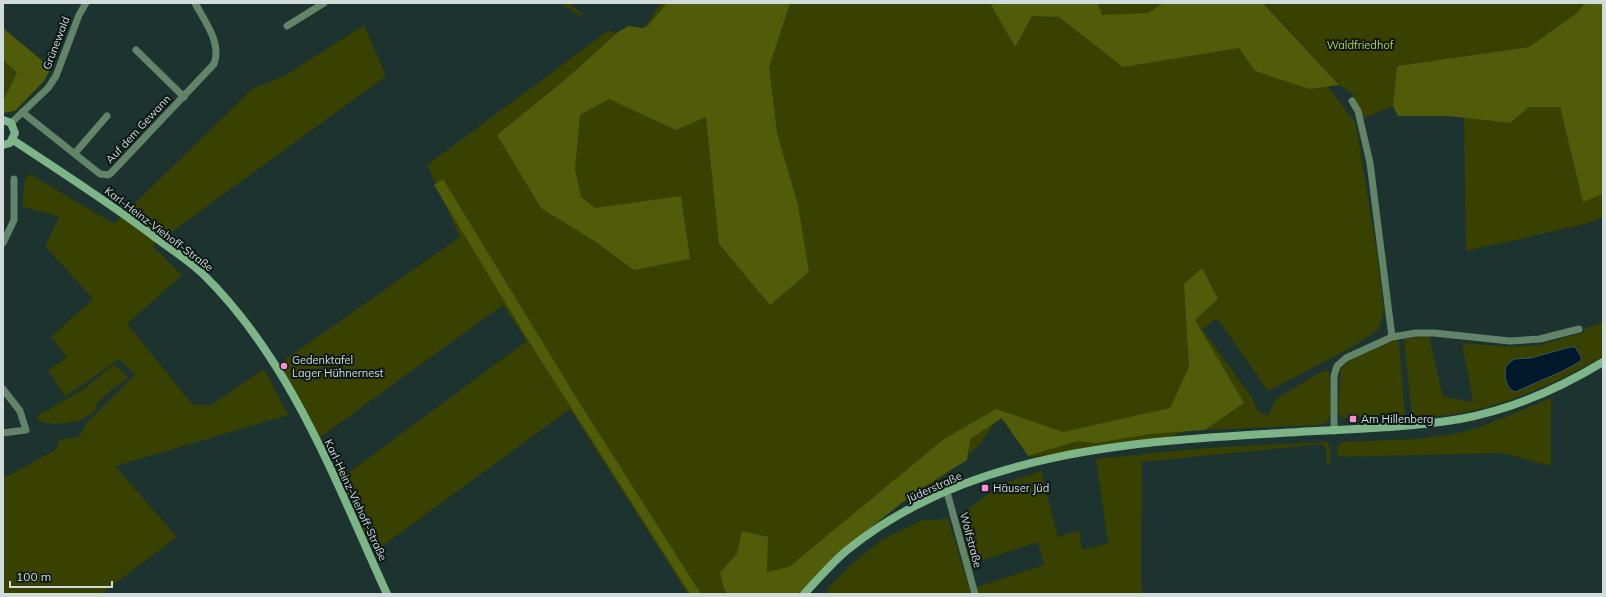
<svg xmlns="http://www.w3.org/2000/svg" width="1606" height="597" viewBox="0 0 1606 597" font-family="Mulish,sans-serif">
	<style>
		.green { fill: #384100 }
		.forest { fill: #505c07 }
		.water { fill: #00182c; stroke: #3e5360 }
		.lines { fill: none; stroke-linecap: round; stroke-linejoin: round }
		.street { stroke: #628468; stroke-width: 7 }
		.secondary { stroke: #7db488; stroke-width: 8 }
		.poi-dot { fill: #f591d2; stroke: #0e1816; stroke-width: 1.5 }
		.labels { text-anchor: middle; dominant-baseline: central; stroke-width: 4; stroke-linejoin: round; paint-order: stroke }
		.street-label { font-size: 11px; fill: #cfdcda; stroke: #0e1816 }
		.park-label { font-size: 11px; fill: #b7cd49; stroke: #0e1816 }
		.poi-label { font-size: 11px; fill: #cfdcda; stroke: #0e1816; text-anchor: start }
	</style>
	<rect width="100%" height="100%" fill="#1c332f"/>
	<path class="green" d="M560,3H569L583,14L581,16Z
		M661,3H1243L1326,84L1356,124L1376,247L1384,310L1379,329L1354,346L1268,391L1217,318L1202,329L1253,399L1256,408L1262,414L1268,415L1276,399L1319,373L1326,370L1329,371L1331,414L1326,423L1318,425L1205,430L1235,410C1209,421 1185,433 1158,440C1117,450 1073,452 1031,457L1013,427L998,418L981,443L964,459L937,481L862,526L794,594H688L570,409L374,552L340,479L527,341L503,305L319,438L280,363L460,237L427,165L609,30L633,45Z
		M1264,3H1585L1577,13L1529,47L1397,66L1393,106L1362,119L1352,93L1339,85Z
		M364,25L386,76L152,246L182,275L127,324L193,405H211L264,369L288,415L115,466L177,537L101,594H3V473L6,477L57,449L59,440L79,437L86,424L135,375L119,359L65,397L48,370L67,358L51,337L93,299L45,246L59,217L22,206L25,179L30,174L114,224L252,89L286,75Z
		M3,60L17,73L3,101Z
		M1529,107H1560L1583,201L1603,194V217L1585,224L1466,251L1464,118L1510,123Z
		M1603,323V356C1559,382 1510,404 1460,413C1446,416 1431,416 1417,418L1416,415H1412L1404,339L1429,336L1443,397L1473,402L1462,343L1510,347L1540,345L1585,332L1584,328Z
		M1397,339L1399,343L1405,416L1375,415L1342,418L1338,411L1341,368L1349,361Z
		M113,365L119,368L129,378L114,388L96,404L97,409C80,424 63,426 40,422L37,416L86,388Z
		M1551,398V466L1502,453L1341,457L1337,454L1338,446L1341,442L1416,439L1455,434L1475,429Z
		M1327,442L1330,448L1331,464H1327L1326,448L1322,444L1142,462L1141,585L1143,594H979L977,587L1044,565L1038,542L970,564L960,515L998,487L1011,481L1041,471L1058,537L1079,530L1082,550L1108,543L1096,459L1206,448Z
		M948,518L971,594H829L827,589L854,562L883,539L923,520H939Z"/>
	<path class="forest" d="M667,3H790L769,67L777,133L798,205L809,272L770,305L719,244L706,117L676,130L609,99L580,115L575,169L581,197L595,208L681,196L690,259L634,270L596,242L541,208L497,135L566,79L618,32L628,26L642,28L648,26Z
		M990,3H1098L1102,15L1148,13L1163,3H1263L1339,85L1310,89L1255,71L1239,48L1123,67L1059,17L1032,16L1015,47Z
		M1585,3H1603V194L1583,202L1560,107H1529L1510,123L1448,116H1398L1393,106L1397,66L1529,47L1577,13Z
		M3,28L51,68L44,81L15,111L3,113V101L17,73L3,60Z
		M443,179L579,402L701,594H690L528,340L434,185Z
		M1202,268L1218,299L1195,320L1244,403L1205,430L1150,434L1096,443L1077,441L1028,456L1002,418L970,439L967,460L917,491L842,550L798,594H728L724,589L720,572L737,554L742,531L768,537L767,572L789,567L944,439L996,409L1063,432L1170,408L1189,367L1184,284Z"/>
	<path class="water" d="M1570,347H1575L1581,356V361L1563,371L1515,392C1505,387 1504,376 1506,366L1514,359L1531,358Z"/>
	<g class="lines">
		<path class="street" d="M287,26L324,3
			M136,50L184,97
			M1352,101L1358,111L1370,163L1392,337
			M22,112L100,174L108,175L111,173L214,64C222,43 205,22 195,3
			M11,123L48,88L56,76L79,15L86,3
			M75,153L107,116
			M3,243L14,220V179
			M3,389L20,411L26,430L3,433
			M1334,431V376L1337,366L1346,358L1392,337L1416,333H1434L1510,341L1540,339L1579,329
			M947,492L975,594"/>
		<path class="secondary" d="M3,120L11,123L15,133L10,143L3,145
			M13,140C61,172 110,203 156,238C171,249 188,260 202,273C292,361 335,481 387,594
			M804,594C818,579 831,564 846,551C972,448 1143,441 1298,432C1352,429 1407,428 1460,419C1510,410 1560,388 1603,362"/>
	</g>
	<g class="poi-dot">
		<circle cx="284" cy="366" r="4"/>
		<rect x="1349" y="415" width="8" height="8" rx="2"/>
		<rect x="981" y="484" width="8" height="8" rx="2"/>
	</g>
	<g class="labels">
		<g class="street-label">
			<text transform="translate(56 43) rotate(-69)">Grünewald</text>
			<text transform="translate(138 129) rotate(-47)">Auf dem Gewann</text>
			<text transform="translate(159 229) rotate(37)">Karl-Heinz-Viehoff-Straße</text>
			<text transform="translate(934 487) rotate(-24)">Jüderstraße</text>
			<text transform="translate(356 500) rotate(65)">Karl-Heinz-Viehoff-Straße</text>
			<text transform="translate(971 540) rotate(75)">Wolfstraße</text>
		</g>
		<g class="park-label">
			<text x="1360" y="45">Waldfriedhof</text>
		</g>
		<g class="poi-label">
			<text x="292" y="360">Gedenktafel<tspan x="292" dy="13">Lager Hühnernest</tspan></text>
			<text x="1361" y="419">Am Hillenberg</text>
			<text x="993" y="488">Häuser Jüd</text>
		</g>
	</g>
	<rect width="1606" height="597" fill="none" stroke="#cfdcda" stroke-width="8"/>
	<path d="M10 581v6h102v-6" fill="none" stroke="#cfdcda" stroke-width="2"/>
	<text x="16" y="581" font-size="12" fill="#cfdcda" stroke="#0e1816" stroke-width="3" paint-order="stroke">100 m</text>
</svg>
